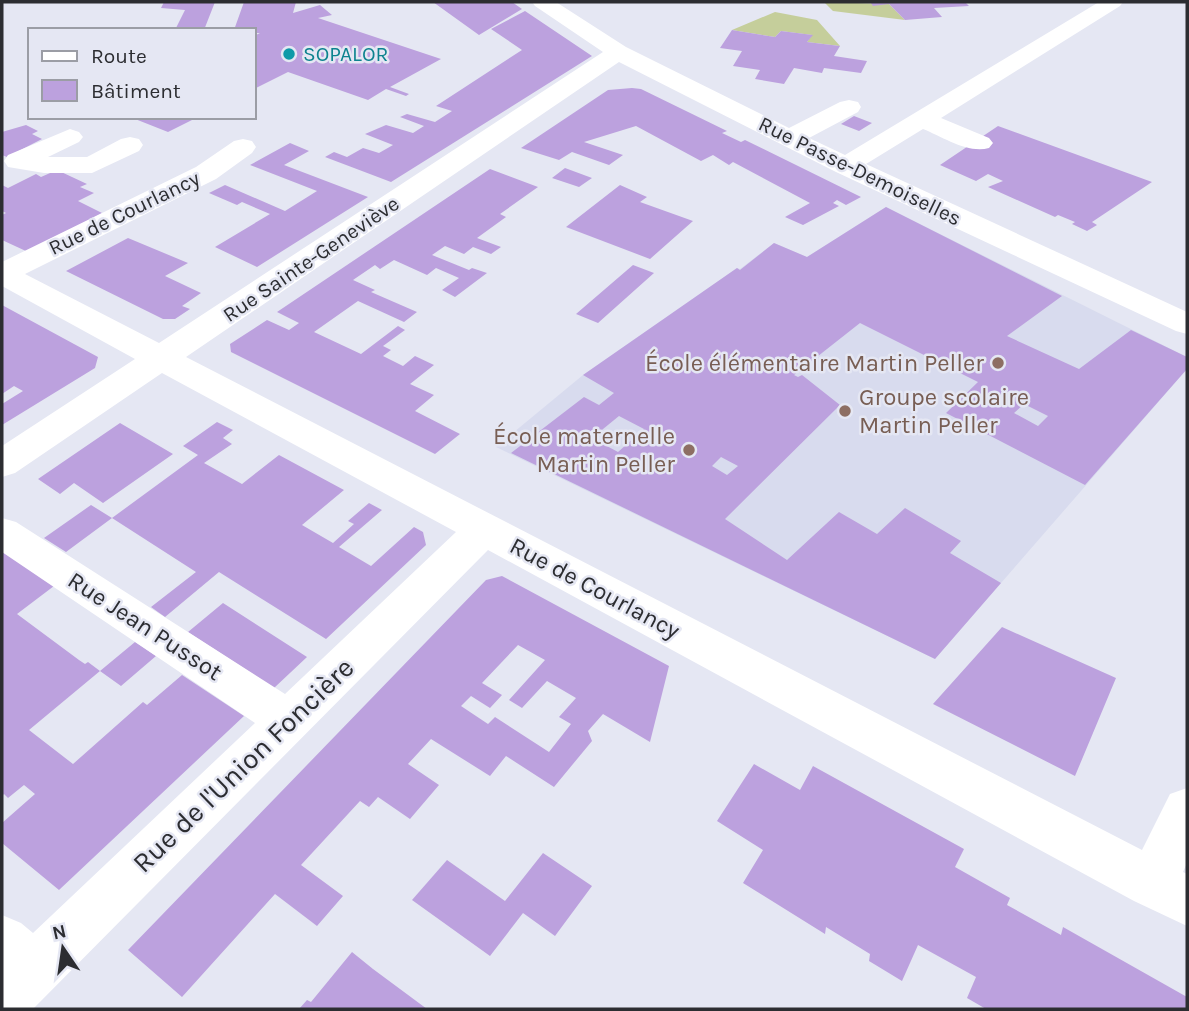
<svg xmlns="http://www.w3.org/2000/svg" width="1189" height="1011" viewBox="0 0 1189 1011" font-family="Karla,sans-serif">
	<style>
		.built { fill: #d8dbee }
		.green { fill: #c5ce9b }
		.building { fill: #bca1de; fill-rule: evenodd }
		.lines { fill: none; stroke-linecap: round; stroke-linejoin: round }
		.minor { fill: #fff; fill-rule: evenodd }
		.culture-dot { fill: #0f9aa8; stroke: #e5e7f3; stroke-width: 2.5 }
		.education-dot { fill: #8d6e63; stroke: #e5e7f3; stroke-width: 2.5 }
		.labels { text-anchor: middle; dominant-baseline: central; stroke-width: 5; stroke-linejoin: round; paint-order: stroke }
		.far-culture-label { font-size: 21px; fill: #0d838f; stroke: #e5e7f3; text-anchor: start }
		.far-street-label { font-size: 21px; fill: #2c2d31; stroke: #e5e7f3 }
		.education-label { font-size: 24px; fill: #785e54; stroke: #e5e7f3; text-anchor: end }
		.street-label { font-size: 24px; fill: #2c2d31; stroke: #e5e7f3 }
		.near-street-label { font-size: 28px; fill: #2c2d31; stroke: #e5e7f3 }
	</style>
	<rect width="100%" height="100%" fill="#e5e7f3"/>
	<path class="built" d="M886,207L1187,357V369L935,659L496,447L583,375L737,268L740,269L774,243L807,257Z"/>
	<path class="green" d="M824,2L889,4L905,20L833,11Z
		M775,12L817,20L840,46L807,42L812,35L781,31L775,37L732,30Z"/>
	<path class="building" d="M164,2H215L204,30H175L185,10L161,8Z
		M244,2H296L293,13L320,5L332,15L318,18L441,59L390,87L409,94L406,96L386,89L368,100L288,72L254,89V36L260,33H254V30H234Z
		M433,2H512L522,9L479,35Z
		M870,2H965L969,6L934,8L942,17L905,20L889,4L873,6Z
		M525,11L592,56L391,182L325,157L334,152L347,157L363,148L379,153L393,145L365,134L386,125L413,133L424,126L400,117L407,114L435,122L452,111L436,106L522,50L491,29Z
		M732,30L775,37L781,31L813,35L807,42L840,46L834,56L867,61L861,73L824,68L822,73L794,68L784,84L755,79L760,70L733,66L742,51L720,48Z
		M632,88L641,89L727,131L722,133L741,142L745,140L861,197L846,205L837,200L833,203L839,206L803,225L785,217L810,203L733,162L729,165L713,155L701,161L636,126L584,142L623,155L609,165L572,152L559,160L521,148L608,90Z
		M854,116L872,123L859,131L841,124Z
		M130,117H198L168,132Z
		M26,125L38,131L32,134L42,139L7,157L2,155V132Z
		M998,126L1152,182L1092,222L1097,225L1087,231L1072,224L1075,222L1058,215L1055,217L988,187L1003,181L988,174L976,181L940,165Z
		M290,143L309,151L284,165L368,197L257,267L215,247L270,214L242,202L237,205L209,193L225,185L285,211L317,191L250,165Z
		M565,168L592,178L579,187L552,178Z
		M490,169L538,187L500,214L506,217L477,238L501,247L491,254L473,247L464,254L445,246L432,255L469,270L472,268L487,273L455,297L442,290L459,278L436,268L427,275L394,260L380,269L375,265L353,280L375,290L371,292L417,312L404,322L358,301L314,332L361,354L398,326L405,330L383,346L391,350L383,356L403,366L415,356L434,365L410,384L434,395L415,411L460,434L435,454L231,352L230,344L267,320L289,330L299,323L277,312Z
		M57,170L87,184L80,187L94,193L78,201L102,213L28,252L2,240V215L6,213L2,211V185L8,188L36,174L41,177Z
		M620,185L647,197L640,202L693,221L650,259L566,227Z
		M886,207L1062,296L1007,336L1079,369L1131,330L1187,357V369L1085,485L946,413L978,382L860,323L794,375L798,377L802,375L840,405L725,519L787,560L839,512L877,534L905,508L961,541L950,553L1001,583L935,659L511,453L584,397L599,405L614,393L583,375L737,268L740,270L774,243L807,257ZM1024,404L1048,416L1038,426L1014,413ZM619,416L644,429L618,452L592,438ZM721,457L738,466L727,475L712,466Z
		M128,238L188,263L165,276L201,293L182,306L190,309L175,319H163L66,271Z
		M633,265L654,273L598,323L576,314Z
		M2,305L98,357L95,368L2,425V404L23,391L14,386L2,394Z
		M217,422L233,430L223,438L232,444L204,463L242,484L279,455L344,490L302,525L333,543L354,524L348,521L369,503L382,510L339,547L371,566L414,527L423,532L426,545L326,639L219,572L165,617L151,607L196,572L112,518L198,455L183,446Z
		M120,423L173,454L103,503L74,483L60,494L38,479Z
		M91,505L112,518L66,552L44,538Z
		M2,549L54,586L17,614L79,660L85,664L88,662L100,671L135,642L156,656L121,686L100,671L29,730L73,764L143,702L147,705L182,675L244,716L59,890L2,843V823L35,794L24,785L8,798L4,794L2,796Z
		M502,576L669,666L650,742L603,714L588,731L592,741L554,787L506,756L490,776L431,739L408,764L439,785L410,819L378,797L369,807L360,801L301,865L343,896L317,926L275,894L182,997L128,950L486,580ZM518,645L545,660L509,700L522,708L547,681L576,698L559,717L571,724L549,752L495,717L488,724L461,706L471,696L490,708L502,695L482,683Z
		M223,603L307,657L274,688L188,632Z
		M1002,627L1116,678L1075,776L933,704Z
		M754,764L800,790L813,766L964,849L955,867L1010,898L1007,905L1061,935L1063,927L1187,997V1009H986L967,998L976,977L918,945L902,981L869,961L870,954L826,927L825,934L743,883L763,850L717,821Z
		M543,853L592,886L555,936L523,913L490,956L412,900L447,860L505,901Z
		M352,952L373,969L427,1009H299L307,1000L311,1002Z"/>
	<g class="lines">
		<path class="minor" d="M532,2H556L626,47L789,128L840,102L849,100L858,102L861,107L858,112L809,138L845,155L1099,2H1123L1120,6L941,118L989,138L993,143L989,148C968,154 943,137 923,129L866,164L1187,312V334L1176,331L836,172L619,62L186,357L1142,850L1170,794L1187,788V863L1183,872L1187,874V926L1134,901L488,550L33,1009H2V915L21,923L33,933L255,723L2,552V518L16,522L285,694L456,532L162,373L15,473L2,477V446L135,359L2,286V262L196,167L234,141L243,139L252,141L256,147L252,153L216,179L25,274L159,343L603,52L535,6Z
			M70,129L79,132L83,137L79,142L48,157H87L121,139L130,137L139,139L143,145L139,151L92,173H44L8,167L4,161L8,155Z"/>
	</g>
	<circle class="culture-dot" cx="289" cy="54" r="7"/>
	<g class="education-dot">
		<circle cx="998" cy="363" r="7"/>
		<circle cx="845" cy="411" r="7"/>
		<circle cx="689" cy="450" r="7"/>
	</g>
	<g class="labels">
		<g class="far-culture-label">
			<text x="303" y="54">SOPALOR</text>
		</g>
		<g class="far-street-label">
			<text transform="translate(860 171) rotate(26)">Rue Passe-Demoiselles</text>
			<text transform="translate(124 213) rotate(-26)">Rue de Courlancy</text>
			<text transform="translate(311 259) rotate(-34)">Rue Sainte-Geneviève</text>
		</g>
		<g class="education-label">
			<text x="984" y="363">École élémentaire Martin Peller</text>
			<text x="859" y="397" text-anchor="start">Groupe scolaire<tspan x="859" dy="28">Martin Peller</tspan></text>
			<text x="675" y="436">École maternelle<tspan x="675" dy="28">Martin Peller</tspan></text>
		</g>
		<g class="street-label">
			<text transform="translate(595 588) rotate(28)">Rue de Courlancy</text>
			<text transform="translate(145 626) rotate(33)">Rue Jean Pussot</text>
		</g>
		<g class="near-street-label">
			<text transform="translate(243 765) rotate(-44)">Rue de l'Union Foncière</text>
		</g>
	</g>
	<rect width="1189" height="1011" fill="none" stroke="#2c2d31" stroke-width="7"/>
	<rect x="28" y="28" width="228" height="91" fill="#e5e7f3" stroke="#9b9da5" stroke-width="2"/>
	<rect x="42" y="51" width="35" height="10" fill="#ffffff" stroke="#9b9da5" stroke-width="2"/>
	<text x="91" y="63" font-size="21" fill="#2c2d31">Route</text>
	<rect x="42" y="80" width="35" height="21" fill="#bca1de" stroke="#9b9da5" stroke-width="2"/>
	<text x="91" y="98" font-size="21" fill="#2c2d31">Bâtiment</text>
	<g transform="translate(63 948) rotate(347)" stroke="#e5e7f3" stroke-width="5" paint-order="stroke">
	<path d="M0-5L12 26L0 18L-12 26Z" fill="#2c2d31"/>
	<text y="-10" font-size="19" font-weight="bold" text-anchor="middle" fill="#2c2d31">N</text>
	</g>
</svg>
